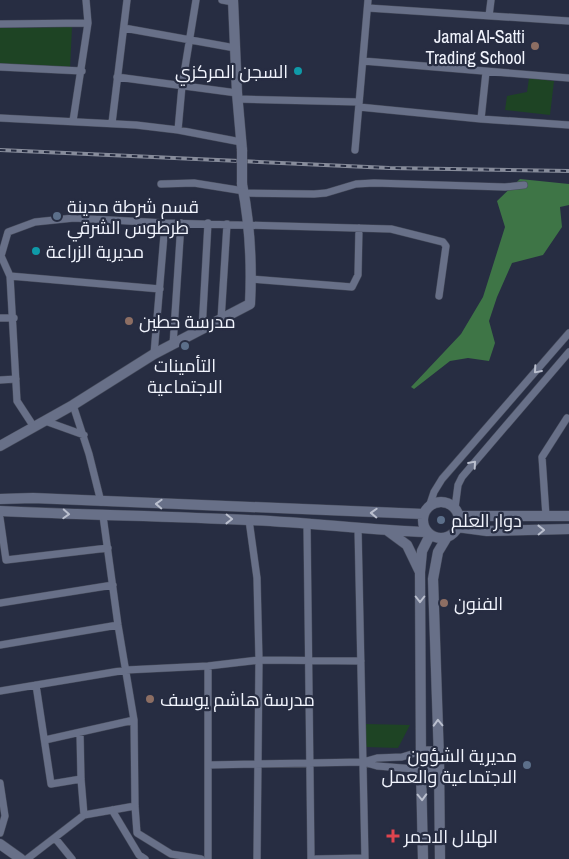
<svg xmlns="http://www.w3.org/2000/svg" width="569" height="859" viewBox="0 0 569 859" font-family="'Archivo Narrow',Cairo,sans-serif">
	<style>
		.green { fill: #1e4424 }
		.forest { fill: #3e7546 }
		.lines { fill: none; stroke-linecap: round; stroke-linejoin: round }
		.street-casing { stroke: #464b5b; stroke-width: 8 }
		.secondary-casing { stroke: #464b5b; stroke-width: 11 }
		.street { stroke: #687088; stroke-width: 7 }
		.secondary { stroke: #687088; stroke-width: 10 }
		.rail-casing { stroke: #878c9b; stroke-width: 4 }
		.rail { stroke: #272d42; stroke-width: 2; stroke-dasharray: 5.5; stroke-linecap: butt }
		.secondary-bridge-casing { stroke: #464b5b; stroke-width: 11; stroke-linecap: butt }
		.secondary-bridge { stroke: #687088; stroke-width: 10 }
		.oneway { stroke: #babfce }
		.education-dot { fill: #8d6e63; stroke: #272d42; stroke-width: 2 }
		.culture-dot { fill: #0f9aa8; stroke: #272d42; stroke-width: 2 }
		.service-dot { fill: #5c6f8a; stroke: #272d42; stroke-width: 2 }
		.health-dot { fill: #e0444e; stroke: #272d42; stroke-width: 2 }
		.labels { text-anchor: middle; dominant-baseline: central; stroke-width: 4.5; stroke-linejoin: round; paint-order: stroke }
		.poi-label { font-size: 18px; fill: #f1f4fd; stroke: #272d42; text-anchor: start }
	</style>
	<rect width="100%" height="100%" fill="#272d42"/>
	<path class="green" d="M72,27L70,69L0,65V28Z
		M529,78L554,81L550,115L505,110L507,96L527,92Z
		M366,724L410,725L398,748L366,747Z"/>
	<path class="forest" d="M520,179L569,184V205L560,207L562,227L543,255L512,263L497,297L489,321L495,343L489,361L468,358L450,361L414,389L411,387L461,334L483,297L505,227L497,201Z"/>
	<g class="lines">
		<defs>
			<path id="street" d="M222,0L233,2
				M368,8L569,21
				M489,16L491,0
				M0,24L88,23
				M124,28L235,48
				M363,61L569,78
				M0,67L82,71
				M117,77L237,93
				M237,99L359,102
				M359,107L481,119L569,125
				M0,118L136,125L178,130L241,142
				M481,119L486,72
				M73,121L88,23L86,0
				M112,123L127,0
				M178,130L182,86L196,0
				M355,150L368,0
				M161,184L194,183L244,191
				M244,193L314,194L326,193L356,184L374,183L505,187L524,185
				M10,276L160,289
				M251,279L352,287L358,275L359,228
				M0,318H14
				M221,320L227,224
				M202,330L208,223
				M173,345L181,223
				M154,354L165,223
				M0,380L16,379
				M73,405L89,454L101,502
				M45,421L84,435
				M34,427L17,401L10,276L1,256L8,232L35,222L74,218L165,223L391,229L443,242L446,246L439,296
				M430,504L434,492L442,479L569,333
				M455,508L458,485L462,477L569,352
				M103,516L118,625L134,720L135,806L137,833L171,854L201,859
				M546,516L542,457L567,418
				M0,518L6,560L108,548
				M249,520L257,578L259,660L257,859
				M307,524L311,859
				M358,528L365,859
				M0,603L113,585
				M0,645L118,625
				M208,666V859
				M36,685L51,784L81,779
				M0,691L126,670L208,666L259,660L361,661
				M80,733L81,779L84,815L135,806
				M45,740L134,720
				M363,762L377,758L402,757L425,750H432L439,753
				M208,765L363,762L377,766L428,770L434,768L439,763
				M0,783L5,816L0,833
				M112,810L139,855L145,859
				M55,838L72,859
				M27,859L84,815
				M316,859L365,858"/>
			<path id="secondary" d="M233,0L237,93L242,150
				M0,446L73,405L154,354L250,304C252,264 250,224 242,184
				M0,499L33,498L423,514
				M423 520a18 18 0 1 1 36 0a18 18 0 1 1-36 0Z
				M0,511C83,515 165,516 248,520C307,522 367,530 426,532
				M459,516H569
				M457,527L487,531L569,529
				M388,531L407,545L420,572
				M0,844L21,859
				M423,859L421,769L420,572L422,551L430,535
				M440,859L439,760L433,579L438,552L447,537"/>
		</defs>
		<use href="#street" class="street-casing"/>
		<use href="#secondary" class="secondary-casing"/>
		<use href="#street" class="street"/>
		<use href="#secondary" class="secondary"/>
		<defs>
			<path id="rail" d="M0,150L389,168L569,171"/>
		</defs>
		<use href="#rail" class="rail-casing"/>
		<use href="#rail" class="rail"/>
		<defs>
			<path id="secondary-bridge" d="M242,150V184"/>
		</defs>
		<use href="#secondary-bridge" class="secondary-bridge-casing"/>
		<use href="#secondary-bridge" class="secondary-bridge"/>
	</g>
	<defs><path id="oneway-chevron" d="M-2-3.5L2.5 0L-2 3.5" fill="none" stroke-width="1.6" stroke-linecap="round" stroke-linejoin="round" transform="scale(1.25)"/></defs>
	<g class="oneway">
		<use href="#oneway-chevron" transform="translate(537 370) rotate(131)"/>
		<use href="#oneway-chevron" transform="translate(473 464) rotate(-49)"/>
		<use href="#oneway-chevron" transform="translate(159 504) rotate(-178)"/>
		<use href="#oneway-chevron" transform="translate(374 513) rotate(-178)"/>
		<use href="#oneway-chevron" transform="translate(66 514) rotate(3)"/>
		<use href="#oneway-chevron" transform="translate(229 519) rotate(1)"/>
		<use href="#oneway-chevron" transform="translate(541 530) rotate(-1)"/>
		<use href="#oneway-chevron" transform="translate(420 599) rotate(90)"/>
		<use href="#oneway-chevron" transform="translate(438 723) rotate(-92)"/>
		<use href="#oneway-chevron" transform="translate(422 797) rotate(88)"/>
	</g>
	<g class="education-dot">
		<circle cx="535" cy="46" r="5"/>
		<circle cx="129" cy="321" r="5"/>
		<circle cx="444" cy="603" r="5"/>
		<circle cx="150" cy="699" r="5"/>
	</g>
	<g class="culture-dot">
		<circle cx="298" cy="71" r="5"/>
		<circle cx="36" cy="251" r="5"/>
	</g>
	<g class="service-dot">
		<circle cx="57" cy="216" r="5"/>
		<circle cx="185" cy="346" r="5"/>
		<circle cx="441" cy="520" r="5"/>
		<circle cx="527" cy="765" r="5"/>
	</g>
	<path class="health-dot" d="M390.5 828.5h5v5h5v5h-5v5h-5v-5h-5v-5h5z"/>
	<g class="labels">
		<g class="poi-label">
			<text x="525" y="36" text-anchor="end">Jamal Al-Satti<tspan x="525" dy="21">Trading School</tspan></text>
			<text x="288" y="71" text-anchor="end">السجن المركزي</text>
			<text x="67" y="206">قسم شرطة مدينة<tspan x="67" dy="21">طرطوس الشرقي</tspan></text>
			<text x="46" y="251">مديرية الزراعة</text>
			<text x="139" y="321">مدرسة حطين</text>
			<text x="185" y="365" text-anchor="middle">التأمينات<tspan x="185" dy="21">الاجتماعية</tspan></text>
			<text x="451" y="520">دوار العلم</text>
			<text x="454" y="603">الفنون</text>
			<text x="160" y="699">مدرسة هاشم يوسف</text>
			<text x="517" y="755" text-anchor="end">مديرية الشؤون<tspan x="517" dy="21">الاجتماعية والعمل</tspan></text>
			<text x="404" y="836">الهلال الاحمر</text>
		</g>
	</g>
</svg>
